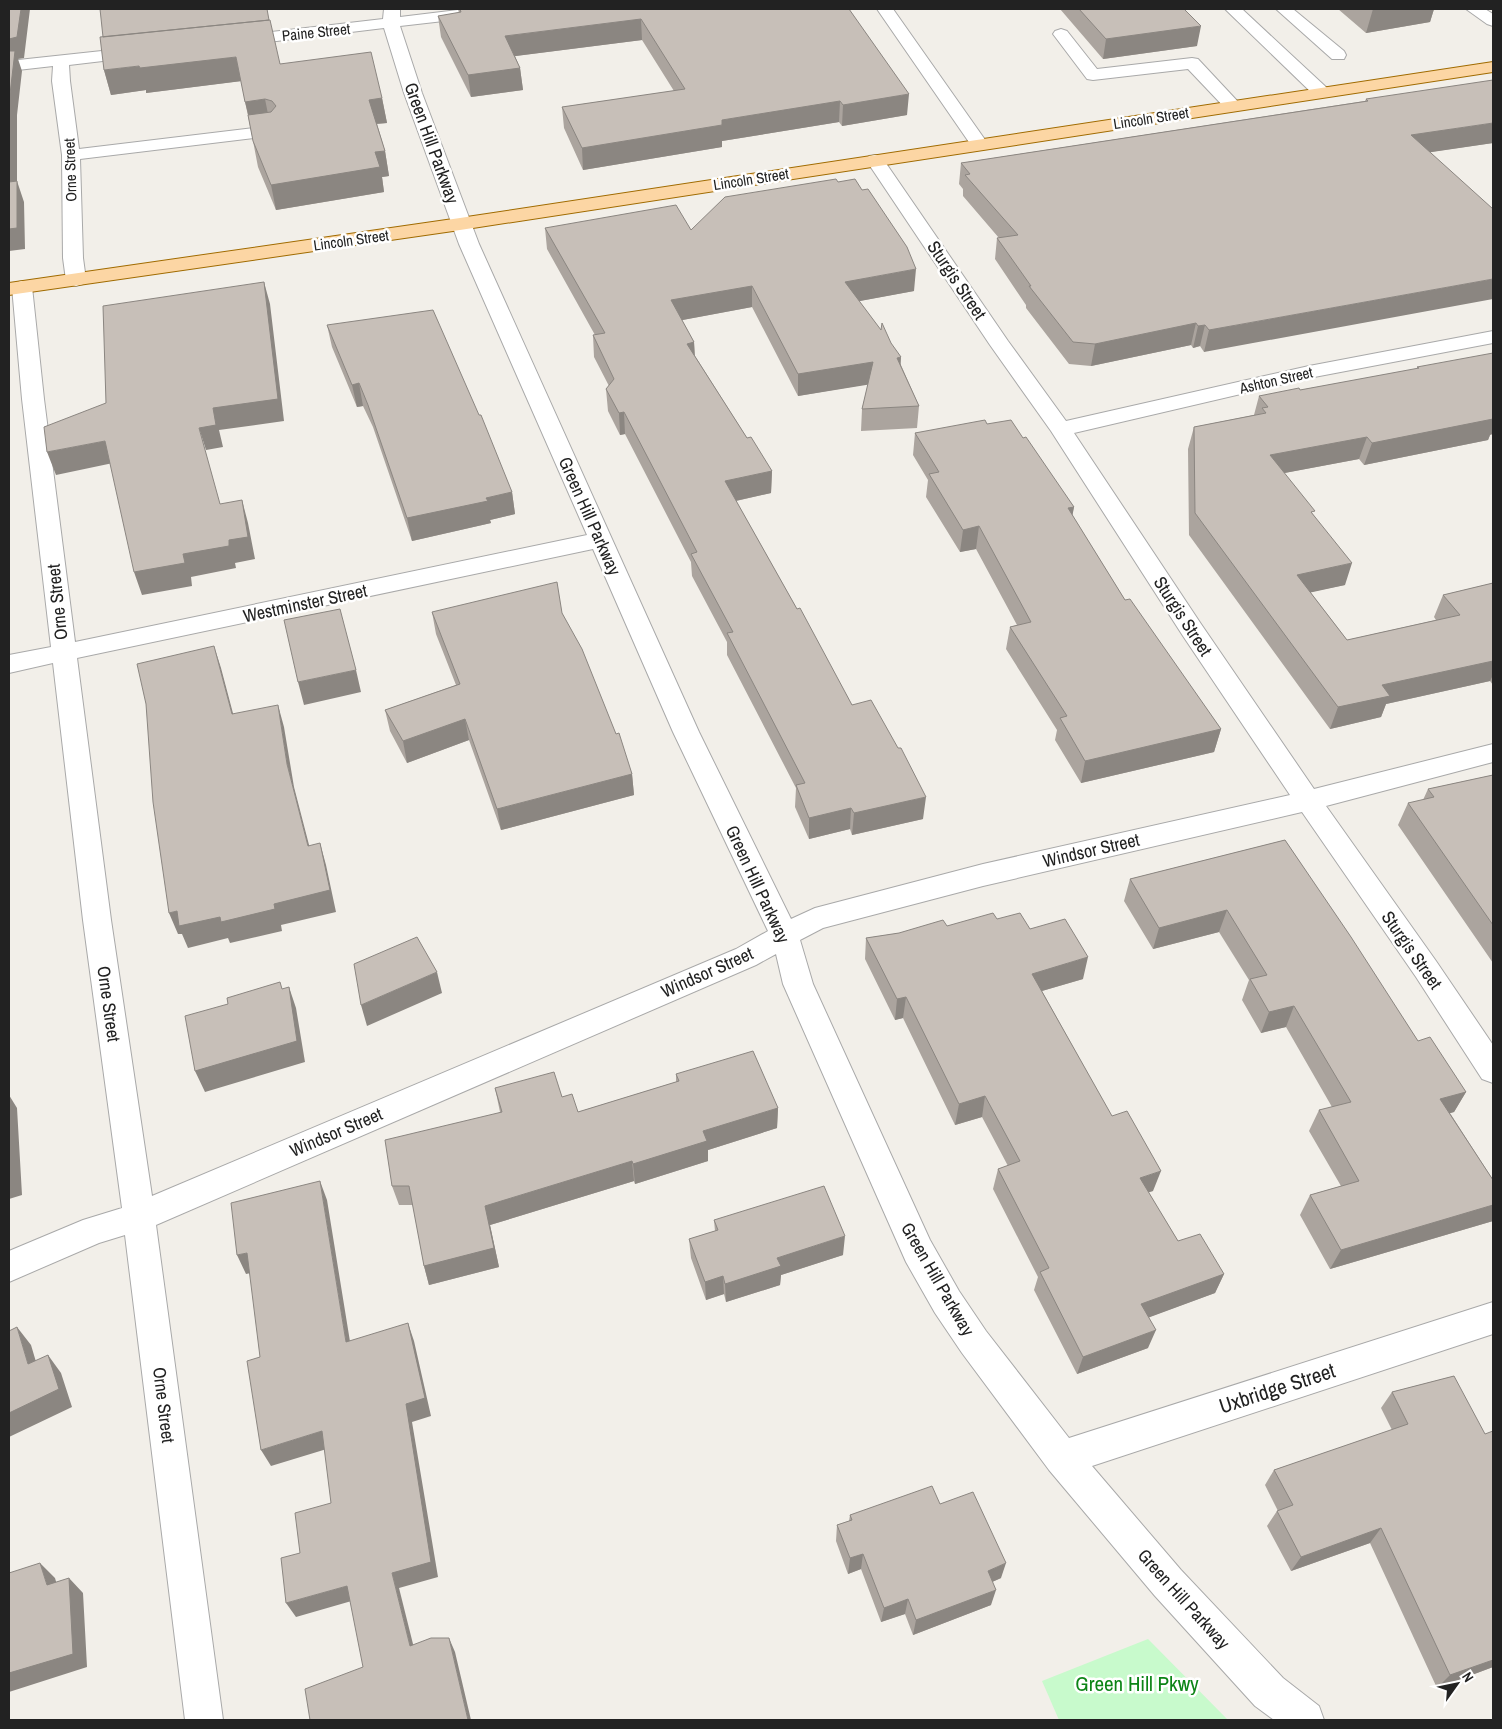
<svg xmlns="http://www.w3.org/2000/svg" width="1502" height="1729" viewBox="0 0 1502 1729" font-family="'Archivo Narrow',sans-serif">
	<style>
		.park { fill: #c8facc }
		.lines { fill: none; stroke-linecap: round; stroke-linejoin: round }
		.minor-casing { stroke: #a9a9a9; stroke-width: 2 }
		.major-casing { stroke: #a06b00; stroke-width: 2 }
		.minor { fill: #fff; fill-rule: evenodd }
		.major { fill: #fcd6a4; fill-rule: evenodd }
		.wall { fill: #aba49e }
		.shaded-wall { fill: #8b8681 }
		.building { fill: #c7bfb8; stroke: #8b8681 }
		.labels { text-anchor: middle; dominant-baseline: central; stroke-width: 5; stroke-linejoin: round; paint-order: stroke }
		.far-street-label { font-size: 15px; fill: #222; stroke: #fff }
		.street-label { font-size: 18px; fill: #222; stroke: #fff }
		.near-street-label { font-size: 21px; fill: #222; stroke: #fff }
		.near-park-label { font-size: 21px; fill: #0c8416; stroke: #fff }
	</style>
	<rect width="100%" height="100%" fill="#f2efe9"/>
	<path class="park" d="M1148,1639L1228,1720H1059L1042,1681Z"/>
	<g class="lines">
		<defs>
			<path id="minor" d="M384,9H400V17L466,9H513L511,12L505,14L400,26L422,93L479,244L699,732L791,919L815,908L983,864L1290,795L1183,636L1051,431L990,345L866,160L869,156L875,155L881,156L1008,341L1066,421L1309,366L1493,331V343L1309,378L1074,433L1201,624L1314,789L1493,744V762L1326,806L1436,961L1493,1045V1083L1482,1079L1416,977L1302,812L983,886L823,928L800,940L813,984L930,1240L959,1291L986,1331L1069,1438L1493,1302V1334L1092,1466L1181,1570L1283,1678L1319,1706L1324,1720H1274L1255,1706L1155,1596L1049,1470L962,1353L935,1313L906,1262L783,984L776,954L756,965L156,1225L223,1720H185L125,1235L99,1243L9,1282V1251L83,1220L122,1208L83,920L53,663L9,673V655L51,647L22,399L12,287L15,283L22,281L29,283L32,287L44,399L75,642L587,535L459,244L404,93L384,28L236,46L230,45L228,41L230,37L236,36L383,19ZM593,549L673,732L768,931L736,949L152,1196L111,920L77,658Z
				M877,9H893L988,144L985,148L979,149L973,148Z
				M1225,9H1242L1327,88L1330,92L1327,96L1321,97L1315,96Z
				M1276,9H1293L1344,51L1346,55L1344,59H1332Z
				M1466,9H1485L1493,14V26L1487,24Z
				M1061,29L1067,31L1097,69L1192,58L1198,59L1241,105L1238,109L1232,110L1226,109L1188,69L1093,80L1087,79L1053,34L1055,31Z
				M139,47L145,48L147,52L145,56L69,65L70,81L79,149L270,126L276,127L279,131L276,135L270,136L80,159L83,258L86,280L83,284L76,286L69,284L66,280L63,258L62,155L52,81L53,66L9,71V61Z"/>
			<path id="major" d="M1493,62V72L460,230L9,295V283L460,218Z"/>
		</defs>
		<use href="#minor" class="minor-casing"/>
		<use href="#major" class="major-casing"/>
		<use href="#minor" class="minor"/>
		<use href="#major" class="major"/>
	</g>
	<path class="wall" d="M458,9H849L907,115L842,126L839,122L722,141V147L583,170L564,128L562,107L674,91L642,40L515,56L520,68L523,90L471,97L441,37L438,16L459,13Z
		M1060,9H1184L1197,46L1103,59Z
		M1338,9H1434L1430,22L1366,33Z
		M280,64L382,98L387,123L377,124L385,151L389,176L382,177L384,192L276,210L258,167L253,141L241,81L146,93V90L111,95L104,70Z
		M1366,99L1493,143L1430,152L1204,352L1200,346L1193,348L1191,345L1091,366L1069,364L1026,308V305L995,259L997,238H999L963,196V189L959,184L961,163L1365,101Z
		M545,228L691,230L914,291L859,301L901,365L919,406L917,428L861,431L862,409L868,384L798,396L752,307L682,320L694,342L695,356L747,438L772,471L771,493L736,501L797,609L852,705L923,819L852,835L850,829L809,839L795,807L796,788L727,655V642L692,576L691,562L625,434L620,435L608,411L606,389L609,386L594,357L593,335H595L547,249Z
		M327,325L512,492L515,514L490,520L491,523L412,541L373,427L363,406L357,407L332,347Z
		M1417,367L1490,435L1488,440L1364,465L1359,459L1284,473L1314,516L1345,585L1310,592L1347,640L1436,620L1434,617L1443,595L1493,583V685L1490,681L1386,704L1381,717L1330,729L1189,535L1188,449L1194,427L1254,415L1259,396L1300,390L1417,369Z
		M987,424L1023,438L1074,507L1072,515L1125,600L1221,729L1214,752L1081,783L1055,740L1057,730L1006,649L1010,627L1017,625L976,549L960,552L926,497L928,480L913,455L915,433Z
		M432,612L562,613L632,774L634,795L501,830L469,740L407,763L390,731L385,710L456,685L436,634Z
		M1493,775V963L1398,825L1408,803L1423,800L1428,789Z
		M1285,840L1418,1041L1466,1092L1454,1112L1450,1113L1493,1180V1221L1330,1269L1300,1215L1310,1195L1341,1186L1309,1131L1319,1110L1332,1107L1286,1027L1261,1033L1242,1000L1249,980L1219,932L1153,949L1124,901L1130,879Z
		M997,919L1030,929L1083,979L1042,991L1153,1191L1148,1192L1178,1241L1224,1274L1215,1293L1149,1317L1148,1348L1077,1374L1034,1290L1038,1277L993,1189L998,1169L1008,1166L982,1117L955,1125L903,1018L895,1020L865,959L866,938L947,926Z
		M676,1074L778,1108L777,1128L708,1150V1161L635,1184L634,1181L490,1225L499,1267L429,1285L424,1266L413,1205H399L392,1186L500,1112L495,1088L562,1097L578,1112L676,1082Z
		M714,1220L843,1255L781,1275L780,1285L726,1302L724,1294L706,1300L691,1258L689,1239L715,1231Z
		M1454,1376L1493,1667L1437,1688L1370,1543L1291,1571L1267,1526L1277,1511H1278L1265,1485L1274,1470L1392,1430L1381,1408L1392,1392Z
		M940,1504L1001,1578L992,1582L991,1605L913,1635L905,1614L881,1622L861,1569L848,1574L836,1541L837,1525L849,1521L850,1515Z"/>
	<path class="shaded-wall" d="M21,9H30L24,58L18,59L22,71L17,115V203L9,182V39Z
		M1373,9H1434L1430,22L1366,33Z
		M641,19L642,40L508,57L505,36Z
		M1201,26L1197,46L1103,59L1106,39Z
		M236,57L242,81L146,93V90L111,95L104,70L139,66Z
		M520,68L523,90L471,97L468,75Z
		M909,94L907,115L842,126L843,105Z
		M382,98L387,123L373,124L369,100Z
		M265,99L270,124L251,126L245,102Z
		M840,101L839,122L722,141V120Z
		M1493,123V143L1405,156L1411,135Z
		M722,125V147L583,170L582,148Z
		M385,151L389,176L382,177L384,192L276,210L271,185L375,152Z
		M17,181L24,202L25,249L9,251V229Z
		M916,269L914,291L844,304L845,282Z
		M1493,279V299L1204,352L1209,330Z
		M264,282L270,304L284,421L219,430L223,447L206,450L199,428L213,408Z
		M752,286V307L672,322L671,300Z
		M1196,323L1191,345L1091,366L1095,344Z
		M1205,325L1200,346L1193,348L1198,326Z
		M694,342L695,364L687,344Z
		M901,357L900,379L897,358Z
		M873,362L872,384L798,396V374Z
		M359,383L363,406L357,407L352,385Z
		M624,412L625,434L620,435L619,413Z
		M1493,414V434L1490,435L1488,440L1364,465L1372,443Z
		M1367,437L1359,459L1263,477L1270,455Z
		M105,441L113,463L56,475L47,452Z
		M772,471L771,493L726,503L725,481Z
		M512,492L515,514L490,520L491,523L412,541L407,518L486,498Z
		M242,500L248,523L255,559L235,563L236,568L191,577L192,586L142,595L134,572L183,554L229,540Z
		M1074,507L1070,529L1068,508Z
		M979,526L976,549L960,552L963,530Z
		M1352,563L1345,585L1290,597L1297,575Z
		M214,646L221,668L239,736L232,714Z
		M1493,661V675L1490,681L1386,704L1381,717L1330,729L1338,707L1382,685Z
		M356,670L361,692L304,705L298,682Z
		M278,705L284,727L294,787L315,868L308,846L287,764Z
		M465,719L469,740L407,763L403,741Z
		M1221,729L1214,752L1081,783L1085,761Z
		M632,774L634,795L501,830L497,809Z
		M926,797L923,819L852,835L854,813Z
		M851,808L850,829L809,839V818Z
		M320,843L326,865L336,912L281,925L282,931L230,943L228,938L188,948L182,934H178L169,913L177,911L274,904Z
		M1227,910L1219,932L1153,949L1159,928Z
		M1088,957L1083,979L1028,995L1032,974Z
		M437,972L442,993L367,1026L361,1005Z
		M289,987L296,1008L305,1062L205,1092L195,1071Z
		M906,997L903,1018L895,1020L897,999Z
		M1294,1006L1286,1027L1261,1033L1269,1012Z
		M1466,1092L1454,1112L1429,1119L1440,1099Z
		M9,1095L17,1108L22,1195L9,1199Z
		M985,1096L982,1117L955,1125L959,1104Z
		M778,1108L777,1128L708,1150V1161L635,1184L633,1164L703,1131Z
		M632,1161L634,1181L490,1225L499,1267L429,1285L424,1266L485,1206Z
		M1161,1171L1153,1191L1133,1197L1140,1178Z
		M320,1181L327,1200L353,1360L346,1342Z
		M1493,1205V1221L1330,1269L1341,1250Z
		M845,1236L843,1255L781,1275L780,1285L726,1302L725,1284L777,1258Z
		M247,1253L256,1272L246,1274L237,1255Z
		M1224,1274L1215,1293L1134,1323L1141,1304Z
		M723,1276L724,1294L706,1300L705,1282Z
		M408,1323L414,1341L431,1416L412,1422L438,1577L399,1588L417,1660L410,1646L392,1573L406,1404Z
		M17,1327L31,1345L42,1382L28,1364Z
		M1156,1330L1148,1348L1077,1374L1083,1357Z
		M48,1355L61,1373L72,1407L9,1437V1413Z
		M322,1431L330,1448L271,1466L261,1450Z
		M1381,1528L1370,1543L1291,1571L1301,1557Z
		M863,1554L861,1569L848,1574L850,1558Z
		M40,1563L55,1578L61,1599L47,1585Z
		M1006,1563L1001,1578L983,1586L988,1571Z
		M69,1578L83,1593L87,1667L9,1692V1673Z
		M347,1586L355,1600L296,1617L286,1603Z
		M996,1590L991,1605L913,1635L916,1620Z
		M908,1599L905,1614L881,1622L884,1608Z
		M449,1638L455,1652L471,1720H468Z
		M1493,1660V1667L1437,1688L1450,1675Z"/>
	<path class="building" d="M9,9H21L17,37L9,39Z
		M100,9H267L269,20L103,37Z
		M460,9H849L909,94L843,105L840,101L722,120V125L582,148L562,107L685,89L641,19L505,36L520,68L468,75L438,16L461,12Z
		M1079,9H1184L1201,26L1106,39Z
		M270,20L280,64L371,52L382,98L369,100L385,151L375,152L380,167L271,185L253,141L248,115L271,112L276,106L272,101L265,99L245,102L236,57L140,68L139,66L104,70L100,37Z
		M9,51H15L10,94L9,182L17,181V228L9,229Z
		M1493,80V123L1411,135L1493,209V279L1209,330L1205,325L1198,326L1196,323L1095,344L1073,342L1029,286H1031L997,238L1018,235L965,175L970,174L961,163L1368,101L1366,99Z
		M836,179L838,182L855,179L862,190L868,189L907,247L916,269L845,282L881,330L882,323L891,343L901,357L897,358L919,406L862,409L873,362L798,374L752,286L671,300L694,342L687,344L747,438L751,437L772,471L725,481L797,609L800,608L852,705L871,700L898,748H901L926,797L854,813L851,808L809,818L796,785L805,783L727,633L733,632L691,554L697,552L624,412L619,413L606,389L614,379L593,335L605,333L545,228L676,205L691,230L725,197Z
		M264,282L278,399L213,408L216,425L199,428L220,504L242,500L248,537L229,540V546L183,554L185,563L134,572L105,441L47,452L44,427L106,403L103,306Z
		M433,310L479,415H481L512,492L486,498L488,501L407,518L368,405L359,383L352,385L327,325Z
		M1493,353V414H1492L1493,415V419L1372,443L1367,437L1270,455L1315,511L1311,512L1352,563L1297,575L1347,640L1460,615L1443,595L1493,583V661L1382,685L1390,696L1338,707L1195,513L1194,427L1266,413L1262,408L1268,407L1259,396L1299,388L1300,390L1419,368L1417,367Z
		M985,420L987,424L1011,420L1023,438L1026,437L1074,507L1068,508L1125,600L1130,599L1221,729L1085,761L1060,718L1067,716L1010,627L1031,622L979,526L963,530L929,474L939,472L915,433Z
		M557,582L562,613L582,649L616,734L619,733L632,774L497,809L465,719L403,741L385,710L460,684L432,612Z
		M340,609L356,670L298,682L284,620Z
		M214,646L232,714L278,705L287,764L308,846L320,843L330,890L274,904L275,909L221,922L220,917L179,926L177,911L169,913L153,802L146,704L137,664Z
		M1493,775V925L1408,803L1434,797L1428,789Z
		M1285,840L1351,937L1418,1041L1430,1037L1466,1092L1440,1099L1493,1180V1205L1341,1250L1310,1195L1359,1181L1319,1110L1351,1102L1294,1006L1269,1012L1250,979L1267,975L1227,910L1159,928L1130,879Z
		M993,913L997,919L1020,913L1030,929L1065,919L1088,957L1032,974L1112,1116L1127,1111L1161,1171L1140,1178L1178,1241L1200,1234L1224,1274L1141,1304L1156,1330L1083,1357L1040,1272L1049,1268L998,1169L1020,1161L985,1096L959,1104L906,997L897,999L866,938L899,933L943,920L947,926Z
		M417,937L437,972L361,1005L354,964Z
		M280,982L282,989L289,987L297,1041L195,1071L185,1016L228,1004L227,998Z
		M753,1051L778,1108L703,1131L707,1141L633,1164L632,1161L485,1206L494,1248L424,1266L409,1186H392L385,1140L502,1112L495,1088L554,1072L562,1097L572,1094L578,1112L679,1081L676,1074Z
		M320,1181L346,1342L408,1323L425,1398L406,1404L431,1562L392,1573L410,1646L431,1638H449L468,1720H310L305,1689L363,1667L347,1586L286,1603L281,1558L300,1553L295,1513L331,1503L322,1431L261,1450L247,1361L260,1357L247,1253L237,1255L231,1203Z
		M824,1186L845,1236L777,1258L781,1266L725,1284L723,1276L705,1282L689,1239L718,1230L714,1220Z
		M17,1327L28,1364L48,1355L59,1389L9,1413V1331Z
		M1454,1376L1485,1434L1493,1431V1660L1450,1675L1381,1528L1301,1557L1277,1511L1293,1505L1274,1470L1408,1424L1392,1392Z
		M932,1486L940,1504L973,1492L1006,1563L988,1571L996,1590L916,1620L908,1599L884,1608L863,1554L850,1558L837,1525L852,1520L850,1515Z
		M40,1563L47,1585L69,1578L73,1654L9,1673V1573Z"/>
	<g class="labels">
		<g class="far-street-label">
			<text transform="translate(316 32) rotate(-6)">Paine Street</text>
			<text transform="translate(1151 118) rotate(-9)">Lincoln Street</text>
			<text transform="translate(70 170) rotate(-92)">Orne Street</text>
			<text transform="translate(751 179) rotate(-9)">Lincoln Street</text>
			<text transform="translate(351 240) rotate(-8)">Lincoln Street</text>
			<text transform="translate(1276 380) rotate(-13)">Ashton Street</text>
		</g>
		<g class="street-label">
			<text transform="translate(432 143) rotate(70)">Green Hill Parkway</text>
			<text transform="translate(957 280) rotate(56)">Sturgis Street</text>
			<text transform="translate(590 516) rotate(66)">Green Hill Parkway</text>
			<text transform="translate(57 602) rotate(-96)">Orne Street</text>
			<text transform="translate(305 603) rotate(-12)">Westminster Street</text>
			<text transform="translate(1183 616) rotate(57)">Sturgis Street</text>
			<text transform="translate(1091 850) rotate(-13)">Windsor Street</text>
			<text transform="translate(758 884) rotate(65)">Green Hill Parkway</text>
			<text transform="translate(1412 950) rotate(55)">Sturgis Street</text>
			<text transform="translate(707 972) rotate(-24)">Windsor Street</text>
			<text transform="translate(109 1004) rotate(82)">Orne Street</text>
			<text transform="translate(336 1132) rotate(-23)">Windsor Street</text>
			<text transform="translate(938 1279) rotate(60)">Green Hill Parkway</text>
			<text transform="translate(164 1405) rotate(83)">Orne Street</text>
			<text transform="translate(1184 1599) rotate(48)">Green Hill Parkway</text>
		</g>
		<g class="near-street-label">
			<text transform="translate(1277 1388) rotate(-18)">Uxbridge Street</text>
		</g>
		<g class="near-park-label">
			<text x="1137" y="1683">Green Hill Pkwy</text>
		</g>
	</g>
	<rect width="1502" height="1729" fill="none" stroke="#222222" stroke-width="20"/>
	<g transform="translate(1457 1684) rotate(57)" stroke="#ffffff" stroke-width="4" paint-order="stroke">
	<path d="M0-4L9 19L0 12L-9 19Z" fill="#222222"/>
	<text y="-8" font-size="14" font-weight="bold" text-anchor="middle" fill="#222222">N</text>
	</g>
</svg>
